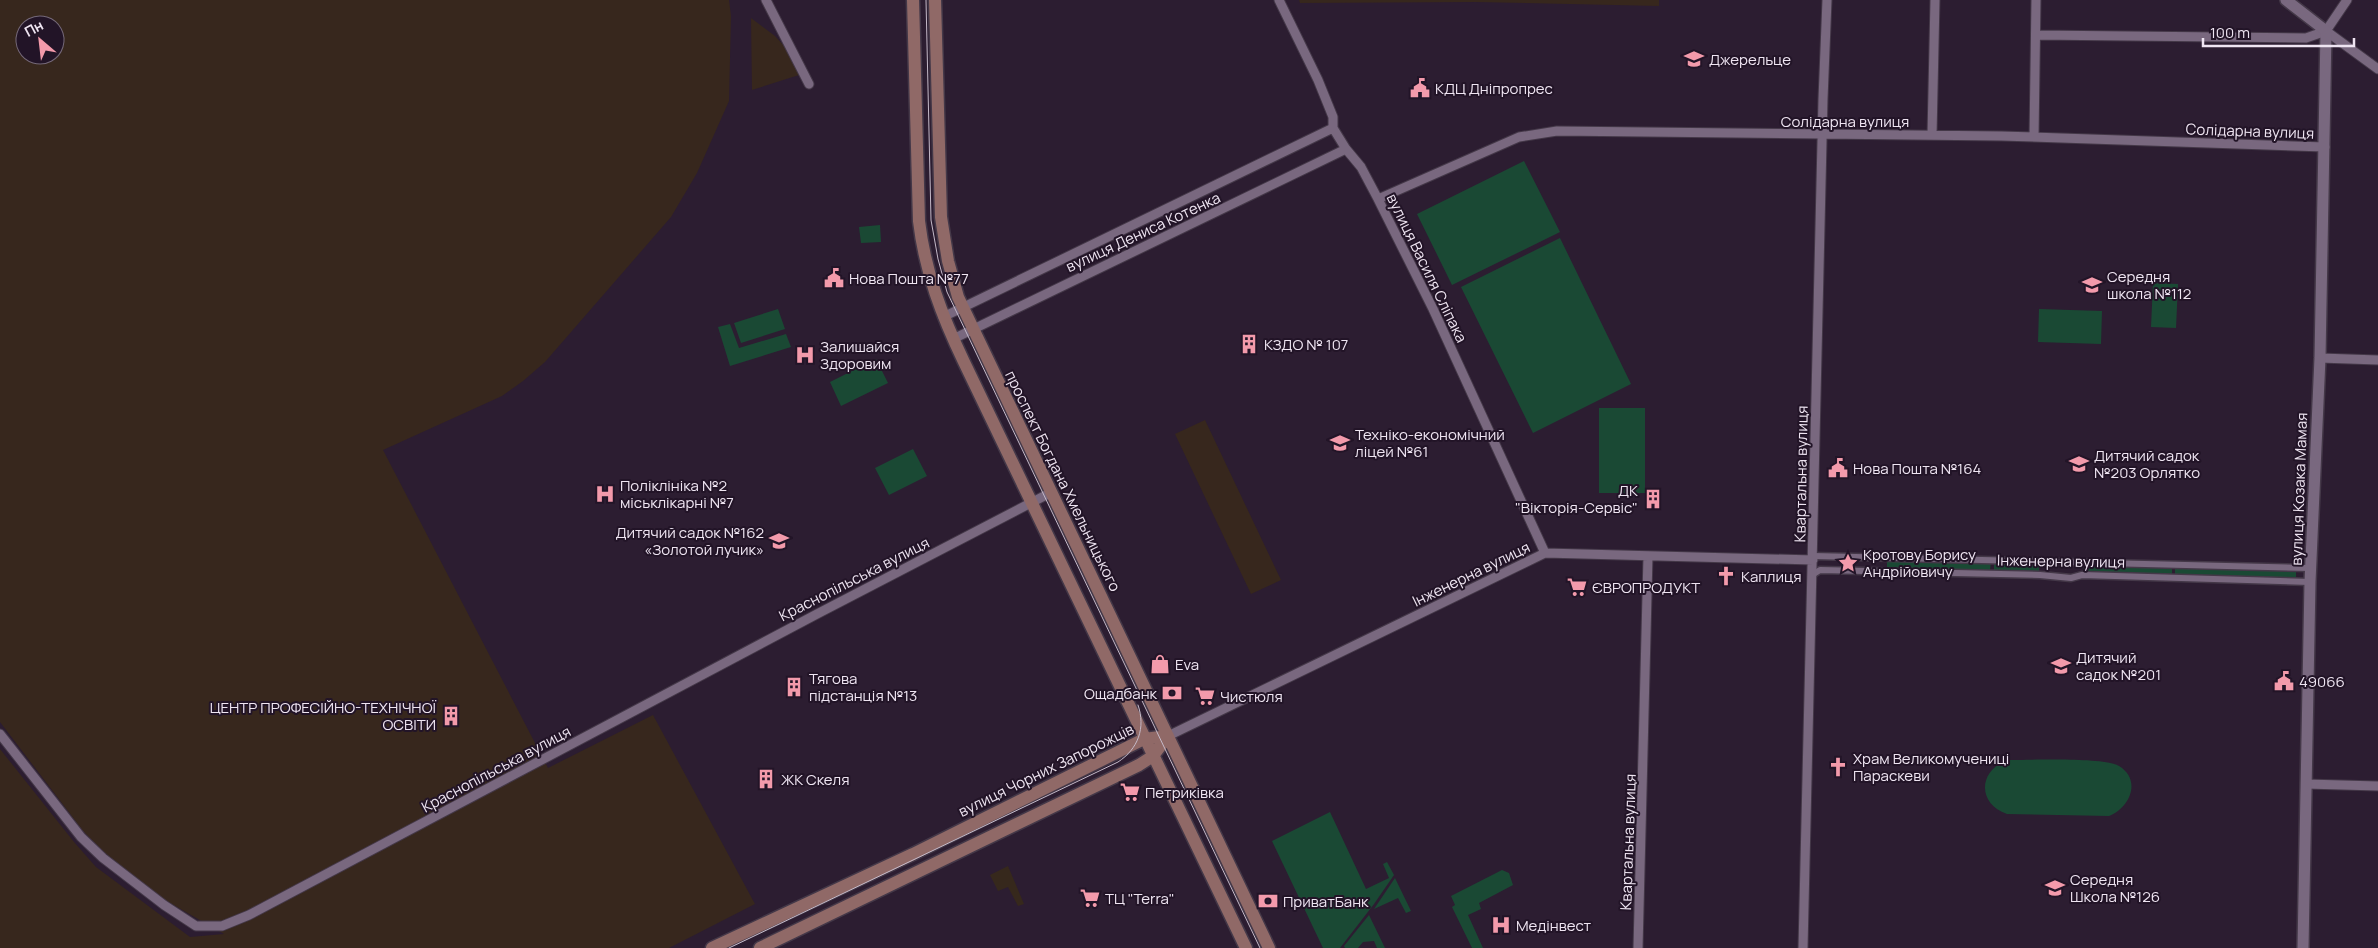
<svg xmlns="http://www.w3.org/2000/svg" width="2378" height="948" viewBox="0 0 2378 948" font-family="Manrope,sans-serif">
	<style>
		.commercial { fill: #36281c }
		.industrial { fill: #37271d; fill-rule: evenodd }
		.green { fill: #1a4934 }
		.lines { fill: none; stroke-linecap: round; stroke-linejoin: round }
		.pedestrian-casing { stroke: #443848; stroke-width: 9 }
		.minor-casing { stroke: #443848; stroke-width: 11 }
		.tertiary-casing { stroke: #443848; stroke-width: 14 }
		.secondary-casing { stroke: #443848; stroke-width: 15 }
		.pedestrian { stroke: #79687f; stroke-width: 6 }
		.minor { stroke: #79687f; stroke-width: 9 }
		.tertiary { stroke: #79687f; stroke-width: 11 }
		.secondary { stroke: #906967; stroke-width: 12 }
		.tram { stroke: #c5bac9; stroke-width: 1 }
		.labels { text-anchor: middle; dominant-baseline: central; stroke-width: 4; stroke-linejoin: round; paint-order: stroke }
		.poi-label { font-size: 15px; fill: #efe5f2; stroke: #221427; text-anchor: start }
		.street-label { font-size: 15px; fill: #efe5f2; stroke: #221427 }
	</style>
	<rect width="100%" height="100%" fill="#2c1d31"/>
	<path class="commercial" d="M1008,866L1024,904L1018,906L1008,887L998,891L990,875Z"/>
	<path class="industrial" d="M0,0H729L731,16L729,101L697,173L671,217L545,362L523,381L502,396L383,450L548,768L653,715L755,904L669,948H0V749L74,842L96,867L190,937L224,934L165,900L105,853L84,832L0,722ZM25,25H55V55H25Z
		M1299,0H1659V6L1475,2L1300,3Z
		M751,18L775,36L787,49L799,75L752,90Z
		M1205,420L1281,580L1251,594L1175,434Z"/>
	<path class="green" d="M1524,161L1560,232L1452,285L1417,214Z
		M880,225L881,242L861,243L859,227Z
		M1560,238L1631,384L1533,433L1461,287Z
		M2153,283L2178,284L2176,328L2151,327Z
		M778,309L785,329L741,343L734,323Z
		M2039,309L2102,311L2101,344L2038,342Z
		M730,324L739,348L786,334L791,347L730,366L718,327Z
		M876,359L888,383L841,406L830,382Z
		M1599,408H1645V493H1599Z
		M913,449L927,476L889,495L875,468Z
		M1887,559L1991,561L1990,571L1887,569Z
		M1994,562L2039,563V572L1994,571Z
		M2084,564L2172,566V576L2083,574Z
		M2175,566L2296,569V579L2175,576Z
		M2008,760C2029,760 2105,757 2119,766C2142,780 2130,808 2109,816L2007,814C1977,804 1978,770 2008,760Z
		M1330,812L1366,889L1389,878L1383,864L1387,862L1394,875L1374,904L1340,948H1323L1272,841Z
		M1502,870L1509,873L1513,885L1479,903L1481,909L1468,915L1483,948H1472L1452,907L1455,905L1451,896Z
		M1395,878L1411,911L1406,913L1398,898L1374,909Z
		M1369,915L1385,948H1377L1374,941L1363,942L1358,948H1345L1344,946Z"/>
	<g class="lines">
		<defs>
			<path id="pedestrian" d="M1813,556L2311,568
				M1812,575L1820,570L2040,575L2071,578L2082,575L2310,582"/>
			<path id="minor" d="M766,0L809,84
				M1279,0L1318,80L1333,117V128L1346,149L1361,167L1378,199L1433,309L1545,553
				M2326,31L2378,69
				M2326,31L2347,0
				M2036,35L2306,38L2326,31
				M1932,135L1935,0
				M2034,137L2036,0
				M1378,199L1519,137L1557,131L2001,136L2325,147
				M943,317L1333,128
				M953,339L1346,149
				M2320,358L2378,360
				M0,734L81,837L103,858L164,905L196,926H222L249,915L817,614L1050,493
				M1168,736L1545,553L1813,560
				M2306,784L2378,786
				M1638,948L1648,556
				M1803,948L1823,99L1827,0"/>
			<path id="tertiary" d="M2286,0L2326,31L2320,358L2310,582L2303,948"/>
			<path id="secondary" d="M913,0L919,221C925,272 942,316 964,362L1246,948
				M935,0L941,217L948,261L958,297L1269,948
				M712,948L913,854L1144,739L1168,736
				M760,948L1139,765L1153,756L1168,736"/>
		</defs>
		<use href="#pedestrian" class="pedestrian-casing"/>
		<use href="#minor" class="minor-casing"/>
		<use href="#tertiary" class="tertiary-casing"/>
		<use href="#secondary" class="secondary-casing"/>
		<use href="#pedestrian" class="pedestrian"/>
		<use href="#minor" class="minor"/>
		<use href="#tertiary" class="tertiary"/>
		<use href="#secondary" class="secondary"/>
		<path class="tram" d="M926,0L931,220L938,259L947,292L1260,948
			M729,948L1118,762C1138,749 1146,728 1138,705"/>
	</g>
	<defs>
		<symbol id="school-bare" viewBox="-9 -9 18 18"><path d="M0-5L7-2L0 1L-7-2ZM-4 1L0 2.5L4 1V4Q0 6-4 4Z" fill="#f39aab" stroke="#221427" stroke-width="2.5" paint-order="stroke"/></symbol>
		<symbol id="civic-bare" viewBox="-9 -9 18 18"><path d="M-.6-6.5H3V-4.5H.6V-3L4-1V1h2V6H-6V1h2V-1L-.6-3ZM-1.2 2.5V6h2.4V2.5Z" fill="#f39aab" stroke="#221427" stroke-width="2.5" paint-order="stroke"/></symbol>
		<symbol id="building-bare" viewBox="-9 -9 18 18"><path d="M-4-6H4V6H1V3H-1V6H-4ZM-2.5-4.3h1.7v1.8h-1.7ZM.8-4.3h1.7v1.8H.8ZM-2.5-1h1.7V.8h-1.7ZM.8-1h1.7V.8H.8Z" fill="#f39aab" stroke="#221427" stroke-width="2.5" paint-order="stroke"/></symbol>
		<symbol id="hospital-bare" viewBox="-9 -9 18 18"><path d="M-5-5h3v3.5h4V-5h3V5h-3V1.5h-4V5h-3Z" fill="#f39aab" stroke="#221427" stroke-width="2.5" paint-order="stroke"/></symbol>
		<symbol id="sight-bare" viewBox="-9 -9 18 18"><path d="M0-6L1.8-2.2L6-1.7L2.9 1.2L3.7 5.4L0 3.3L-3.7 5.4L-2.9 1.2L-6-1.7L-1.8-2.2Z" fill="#f39aab" stroke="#221427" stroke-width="2.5" paint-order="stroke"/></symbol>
		<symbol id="church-bare" viewBox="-9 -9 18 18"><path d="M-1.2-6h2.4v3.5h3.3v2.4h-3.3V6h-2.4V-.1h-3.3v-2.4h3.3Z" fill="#f39aab" stroke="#221427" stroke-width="2.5" paint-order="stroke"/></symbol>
		<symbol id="supermarket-bare" viewBox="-9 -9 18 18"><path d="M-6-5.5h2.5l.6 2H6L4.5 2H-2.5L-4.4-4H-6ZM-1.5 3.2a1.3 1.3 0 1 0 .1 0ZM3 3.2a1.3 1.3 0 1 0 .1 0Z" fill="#f39aab" stroke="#221427" stroke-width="2.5" paint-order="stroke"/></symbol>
		<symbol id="shop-bare" viewBox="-9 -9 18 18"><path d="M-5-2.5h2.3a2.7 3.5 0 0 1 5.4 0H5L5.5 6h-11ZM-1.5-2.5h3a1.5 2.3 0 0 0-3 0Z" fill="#f39aab" stroke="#221427" stroke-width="2.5" paint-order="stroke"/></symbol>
		<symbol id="bank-bare" viewBox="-9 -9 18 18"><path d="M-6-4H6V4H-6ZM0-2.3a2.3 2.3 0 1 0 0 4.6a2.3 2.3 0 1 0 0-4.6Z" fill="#f39aab" stroke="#221427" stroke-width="2.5" paint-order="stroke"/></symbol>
	</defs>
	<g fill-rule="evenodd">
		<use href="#school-bare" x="1680" y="45" width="28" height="28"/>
		<use href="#civic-bare" x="1406" y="74" width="28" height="28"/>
		<use href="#civic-bare" x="820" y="264" width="28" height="28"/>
		<use href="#school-bare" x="2078" y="271" width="28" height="28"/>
		<use href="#building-bare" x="1235" y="330" width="28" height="28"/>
		<use href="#hospital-bare" x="791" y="341" width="28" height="28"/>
		<use href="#school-bare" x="1326" y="429" width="28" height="28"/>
		<use href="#school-bare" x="2065" y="450" width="28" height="28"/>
		<use href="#civic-bare" x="1824" y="454" width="28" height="28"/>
		<use href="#hospital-bare" x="591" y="480" width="28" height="28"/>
		<use href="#building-bare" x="1639" y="485" width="28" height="28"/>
		<use href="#school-bare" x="765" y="527" width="28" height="28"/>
		<use href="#sight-bare" x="1834" y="549" width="28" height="28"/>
		<use href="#church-bare" x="1712" y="562" width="28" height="28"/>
		<use href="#supermarket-bare" x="1563" y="573" width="28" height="28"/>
		<use href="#shop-bare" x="1146" y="650" width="28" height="28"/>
		<use href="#school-bare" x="2047" y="652" width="28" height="28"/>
		<use href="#civic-bare" x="2270" y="667" width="28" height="28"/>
		<use href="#building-bare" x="780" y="673" width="28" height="28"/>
		<use href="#bank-bare" x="1158" y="679" width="28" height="28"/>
		<use href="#supermarket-bare" x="1191" y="682" width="28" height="28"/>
		<use href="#building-bare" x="437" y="702" width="28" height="28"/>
		<use href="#church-bare" x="1824" y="753" width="28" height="28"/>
		<use href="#building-bare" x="752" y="765" width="28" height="28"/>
		<use href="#supermarket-bare" x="1116" y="778" width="28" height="28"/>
		<use href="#school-bare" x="2041" y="874" width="28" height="28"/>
		<use href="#supermarket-bare" x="1076" y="884" width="28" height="28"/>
		<use href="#bank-bare" x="1254" y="887" width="28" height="28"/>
		<use href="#hospital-bare" x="1487" y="911" width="28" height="28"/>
	</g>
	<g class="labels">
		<g class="poi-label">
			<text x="1709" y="59">Джерельце</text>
			<text x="1435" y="88">КДЦ Дніпропрес</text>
			<text x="2107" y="276">Середня<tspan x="2107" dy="17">школа №112</tspan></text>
			<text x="849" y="278">Нова Пошта №77</text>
			<text x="1264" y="344">КЗДО № 107</text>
			<text x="820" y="346">Залишайся<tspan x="820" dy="17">Здоровим</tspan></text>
			<text x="1355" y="434">Техніко-економічний<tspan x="1355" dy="17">ліцей №61</tspan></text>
			<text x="2094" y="455">Дитячий садок<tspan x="2094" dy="17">№203 Орлятко</tspan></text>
			<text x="1853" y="468">Нова Пошта №164</text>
			<text x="620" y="485">Поліклініка №2<tspan x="620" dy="17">міськлікарні №7</tspan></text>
			<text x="1638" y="490" text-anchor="end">ДК<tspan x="1638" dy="17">"Вікторія-Сервіс"</tspan></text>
			<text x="764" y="532" text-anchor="end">Дитячий садок №162<tspan x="764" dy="17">«Золотой лучик»</tspan></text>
			<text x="1863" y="554">Кротову Борису<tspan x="1863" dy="17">Андрійовичу</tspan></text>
			<text x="1741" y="576">Каплиця</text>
			<text x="1592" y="587">ЄВРОПРОДУКТ</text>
			<text x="2076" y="657">Дитячий<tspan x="2076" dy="17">садок №201</tspan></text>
			<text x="1175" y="664">Eva</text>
			<text x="809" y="678">Тягова<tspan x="809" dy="17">пiдстанцiя №13</tspan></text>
			<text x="2299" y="681">49066</text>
			<text x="1157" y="693" text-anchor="end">Ощадбанк</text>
			<text x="1220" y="696">Чистюля</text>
			<text x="436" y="707" text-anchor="end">ЦЕНТР ПРОФЕСІЙНО-ТЕХНІЧНОЇ<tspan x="436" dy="17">ОСВІТИ</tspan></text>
			<text x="1853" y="758">Храм Великомучениці<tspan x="1853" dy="17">Параскеви</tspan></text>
			<text x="781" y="779">ЖК Скеля</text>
			<text x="1145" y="792">Петриківка</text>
			<text x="2070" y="879">Середня<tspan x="2070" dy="17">Школа №126</tspan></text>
			<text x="1105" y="898">ТЦ "Terra"</text>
			<text x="1283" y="901">ПриватБанк</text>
			<text x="1516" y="925">Медінвест</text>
		</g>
		<g class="street-label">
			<text x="1845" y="121">Солідарна вулиця</text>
			<text transform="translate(2250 131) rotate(2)">Солідарна вулиця</text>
			<text transform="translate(1143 232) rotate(-25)">вулиця Дениса Котенка</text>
			<text transform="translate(1427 268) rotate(64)">вулиця Василя Сліпака</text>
			<text transform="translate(1801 474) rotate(-89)">Квартальна вулиця</text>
			<text transform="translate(1063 481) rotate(64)">проспект Богдана Хмельницького</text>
			<text transform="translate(2299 489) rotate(-88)">вулиця Козака Мамая</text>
			<text transform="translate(2061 561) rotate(1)">Інженерна вулиця</text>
			<text transform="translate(1471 574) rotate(-26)">Інженерна вулиця</text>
			<text transform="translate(854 579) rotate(-27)">Краснопільська вулиця</text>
			<text transform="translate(496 769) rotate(-28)">Краснопільська вулиця</text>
			<text transform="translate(1046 770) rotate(-26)">вулиця Чорних Запорожців</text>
			<text transform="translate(1628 842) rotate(-88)">Квартальна вулиця</text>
		</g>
	</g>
	<g transform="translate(40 40) rotate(332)"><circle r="24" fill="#221427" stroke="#746878"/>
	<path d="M0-4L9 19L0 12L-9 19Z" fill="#f39aab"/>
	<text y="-8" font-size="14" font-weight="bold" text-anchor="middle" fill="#efe5f2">Пн</text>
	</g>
	<path d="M2203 38v8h151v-8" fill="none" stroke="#efe5f2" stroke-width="2.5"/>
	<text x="2210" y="38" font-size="15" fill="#efe5f2" stroke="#221427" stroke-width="4" paint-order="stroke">100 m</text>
</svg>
